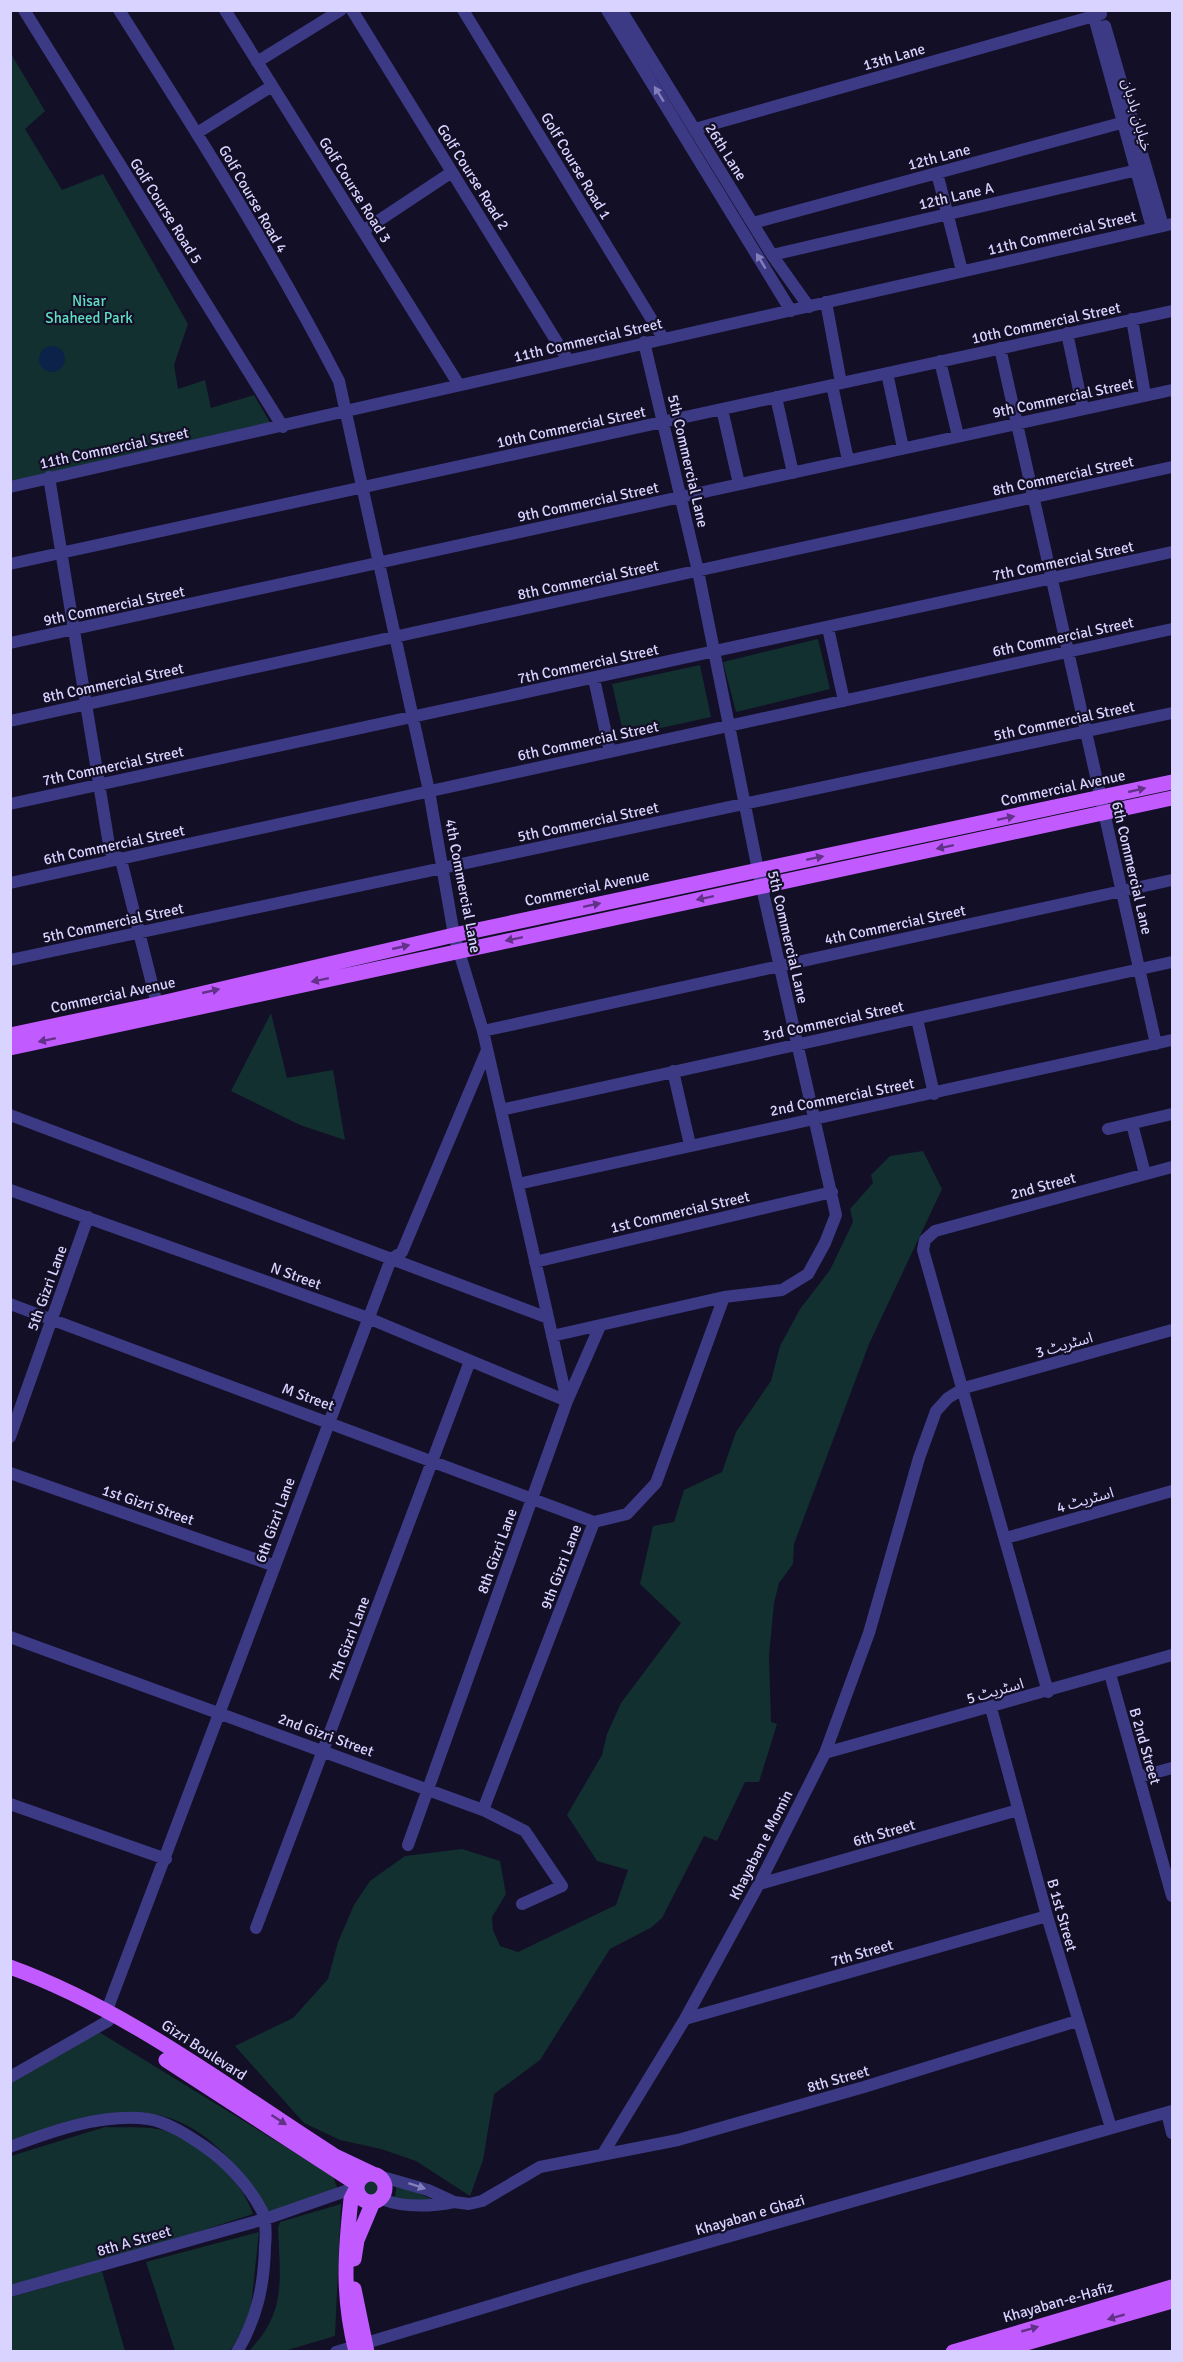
<svg xmlns="http://www.w3.org/2000/svg" width="1183" height="2362" viewBox="0 0 1183 2362" font-family="Signika,'Noto Sans Arabic',sans-serif">
	<style>
		.green { fill: #12302f }
		.water { fill: #0c2248 }
		.lines { fill: none; stroke-linecap: round; stroke-linejoin: round }
		.minor { stroke: #3d3a85; stroke-width: 12 }
		.major { stroke: #c25bff; stroke-width: 15 }
		.oneway { fill: #837fbc }
		.oneway2 { fill: #623188 }
		.labels { text-anchor: middle; dominant-baseline: central; stroke-width: 4.5; stroke-linejoin: round; paint-order: stroke }
		.street-label { font-size: 15px; fill: #d9d4ff; stroke: #130f26 }
		.park-label { font-size: 15px; fill: #5fe0c0; stroke: #130f26 }
	</style>
	<rect width="100%" height="100%" fill="#130f26"/>
	<path class="green" d="M10,52L45,111L25,129L62,190L103,174L188,324L174,365L178,389L205,380L211,408L254,395L271,424L11,482Z
		M818,639L830,689L736,712L723,662Z
		M700,665L711,717L624,736L612,684Z
		M271,1013L287,1078L333,1070L345,1140L300,1125L231,1091Z
		M923,1151L942,1189L869,1344L794,1544L793,1564L779,1583L774,1603L769,1656L771,1722L777,1724L759,1782H745L717,1841L704,1836L662,1918L652,1927L610,1949L540,2060L494,2094L483,2160L470,2196L416,2161L381,2149L340,2140L304,2123L235,2046L293,2018L328,1979L338,1942L354,1905L370,1881L405,1856L462,1849L500,1861L506,1894L492,1917L493,1930L500,1946L518,1952L616,1905L628,1870L597,1861L567,1815L602,1755L607,1734L621,1703L681,1623L640,1584L653,1526L674,1522L684,1490L722,1472L736,1432L771,1381L780,1346L800,1309L830,1270L853,1222L850,1209L873,1183L871,1175L890,1156Z
		M99,2032L333,2176L338,2191L268,2214C256,2196 245,2177 231,2161C162,2084 93,2115 11,2141L10,2079Z
		M105,2127C126,2128 150,2125 170,2132C205,2145 241,2179 253,2214L176,2239L11,2285V2156Z
		M363 2188a9 9 0 1 1 18 0a9 9 0 1 1-18 0Z
		M397,2184L436,2201L394,2202Z
		M341,2204L335,2336L284,2351H249C287,2312 280,2279 278,2228L280,2222Z
		M259,2232L250,2316L232,2348L229,2351H175L146,2262Z
		M102,2271L125,2351L11,2352V2297Z"/>
	<path class="water" d="M39 359a13 13 0 1 1 26 0a13 13 0 1 1-26 0Z"/>
	<g class="lines">
		<path class="minor" d="M24,10L283,427
			M119,10C196,131 273,253 339,381L429,791L454,935L483,1031L567,1401
			M225,10L459,385
			M352,10L568,360
			M463,10L663,338
			M607,10L791,311
			M621,10L772,255L809,307
			M1092,10L1152,228
			M1105,26L1163,226
			M257,62L341,10
			M695,129L1101,14
			M197,133L272,86
			M937,173L962,271
			M753,223L1132,120
			M363,231L452,172
			M772,255L1146,168
			M826,302L841,383
			M1132,319L1145,395
			M1067,333L1083,409
			M1000,348L1156,1044
			M940,361L958,436
			M887,373L903,448
			M832,385L848,460
			M776,397L793,473
			M722,409L739,484
			M49,477L110,851L121,860L157,1004
			M10,487L1172,224
			M10,564L1172,311
			M828,628L844,701
			M10,643L1172,390
			M594,679L610,752
			M10,721L1172,467
			M10,804L1172,552
			M10,883L1172,629
			M10,960L1172,713
			M917,1019L934,1094
			M483,1031L1172,880
			M673,1071L690,1145
			M501,1110L1172,962
			M10,1115L548,1318
			M1132,1124L1145,1174
			M1108,1129L1172,1114
			M518,1184L1172,1040
			M10,1190L368,1318L567,1401
			M535,1262L832,1192
			M10,1304L594,1522
			M552,1336L724,1297L782,1290L808,1274L825,1243L836,1215L758,870L698,571L644,342
			M10,1437L88,1217
			M10,1473L275,1566
			M594,1522L627,1514L656,1483L724,1297
			M1006,1538L1172,1491
			M10,1637L483,1810L525,1831L562,1886L522,1904
			M1110,1674L1172,1896
			M1048,1692L923,1250L925,1240L935,1231L1172,1167
			M991,1708L1047,1916L1111,2128
			M825,1753L1172,1655
			M1139,1777L1172,1768
			M10,1804L166,1859
			M483,1810L594,1522
			M408,1845L567,1401L600,1326
			M759,1884L1018,1810
			M256,1928L470,1361
			M107,2010L391,1259L402,1252L487,1050
			M685,2019L1047,1916
			M10,2077L108,2021
			M1167,2113L1172,2133
			M10,2147C52,2131 103,2113 148,2119C168,2122 189,2136 205,2147C227,2162 250,2187 262,2211C267,2222 266,2236 265,2247C264,2286 257,2318 237,2352
			M604,2152L685,2019L759,1884L825,1753L869,1633L919,1458L936,1411L948,1398L964,1388L1172,1330
			M379,2176L428,2190L454,2202L469,2204L482,2201L540,2167L678,2140L864,2087L1077,2021
			M381,2199C405,2208 429,2207 454,2202
			M10,2291L265,2219L357,2187
			M336,2352L582,2278L1172,2111"/>
		<path class="major" d="M10,1035L157,1004L454,935L1172,782
			M10,1048L1172,798
			M10,1967C128,2010 230,2089 335,2156L373,2174
			M166,2060L357,2184
			M357 2188a14 14 0 1 1 28 0a14 14 0 1 1-28 0Z
			M354,2259L357,2240L373,2202
			M354,2289L367,2352
			M356,2352C342,2297 345,2254 351,2199L356,2189
			M953,2352L1172,2287
			M995,2352L1172,2301"/>
	</g>
	<defs><path id="oneway-solid" d="M-6-.8H1V-3.2L6.5 0L1 3.2V.8H-6Z" transform="scale(1.5)"/></defs>
	<g class="oneway">
		<use href="#oneway-solid" transform="translate(659 94) rotate(-122)"/>
		<use href="#oneway-solid" transform="translate(761 261) rotate(-121)"/>
		<use href="#oneway-solid" transform="translate(417 2186) rotate(18)"/>
	</g>
	<g class="oneway2">
		<use href="#oneway-solid" transform="translate(1137 790) rotate(-13)"/>
		<use href="#oneway-solid" transform="translate(1006 818) rotate(-12)"/>
		<use href="#oneway-solid" transform="translate(945 847) rotate(168)"/>
		<use href="#oneway-solid" transform="translate(815 858) rotate(-12)"/>
		<use href="#oneway-solid" transform="translate(705 898) rotate(168)"/>
		<use href="#oneway-solid" transform="translate(592 905) rotate(-12)"/>
		<use href="#oneway-solid" transform="translate(514 939) rotate(168)"/>
		<use href="#oneway-solid" transform="translate(401 947) rotate(-13)"/>
		<use href="#oneway-solid" transform="translate(320 980) rotate(168)"/>
		<use href="#oneway-solid" transform="translate(211 991) rotate(-13)"/>
		<use href="#oneway-solid" transform="translate(47 1040) rotate(168)"/>
		<use href="#oneway-solid" transform="translate(279 2120) rotate(33)"/>
		<use href="#oneway-solid" transform="translate(1116 2317) rotate(164)"/>
		<use href="#oneway-solid" transform="translate(1030 2329) rotate(-16)"/>
	</g>
	<g class="labels">
		<g class="street-label">
			<text transform="translate(894 57) rotate(-16)">13th Lane</text>
			<text transform="translate(1137 115) rotate(74)">خیابان بادبان</text>
			<text transform="translate(726 152) rotate(58)">26th Lane</text>
			<text transform="translate(939 157) rotate(-15)">12th Lane</text>
			<text transform="translate(576 166) rotate(59)">Golf Course Road 1</text>
			<text transform="translate(473 177) rotate(58)">Golf Course Road 2</text>
			<text transform="translate(355 190) rotate(58)">Golf Course Road 3</text>
			<text transform="translate(956 196) rotate(-13)">12th Lane A</text>
			<text transform="translate(253 199) rotate(60)">Golf Course Road 4</text>
			<text transform="translate(166 211) rotate(58)">Golf Course Road 5</text>
			<text transform="translate(1062 233) rotate(-13)">11th Commercial Street</text>
			<text transform="translate(1046 323) rotate(-12)">10th Commercial Street</text>
			<text transform="translate(588 340) rotate(-13)">11th Commercial Street</text>
			<text transform="translate(1063 398) rotate(-12)">9th Commercial Street</text>
			<text transform="translate(571 427) rotate(-12)">10th Commercial Street</text>
			<text transform="translate(114 448) rotate(-12)">11th Commercial Street</text>
			<text transform="translate(688 461) rotate(77)">5th Commercial Lane</text>
			<text transform="translate(1063 476) rotate(-12)">8th Commercial Street</text>
			<text transform="translate(588 502) rotate(-12)">9th Commercial Street</text>
			<text transform="translate(1063 561) rotate(-12)">7th Commercial Street</text>
			<text transform="translate(588 580) rotate(-12)">8th Commercial Street</text>
			<text transform="translate(114 606) rotate(-12)">9th Commercial Street</text>
			<text transform="translate(1063 637) rotate(-12)">6th Commercial Street</text>
			<text transform="translate(588 664) rotate(-12)">7th Commercial Street</text>
			<text transform="translate(113 683) rotate(-12)">8th Commercial Street</text>
			<text transform="translate(1064 721) rotate(-12)">5th Commercial Street</text>
			<text transform="translate(588 741) rotate(-12)">6th Commercial Street</text>
			<text transform="translate(113 766) rotate(-12)">7th Commercial Street</text>
			<text transform="translate(1063 788) rotate(-12)">Commercial Avenue</text>
			<text transform="translate(588 822) rotate(-12)">5th Commercial Street</text>
			<text transform="translate(114 845) rotate(-12)">6th Commercial Street</text>
			<text transform="translate(1132 868) rotate(77)">6th Commercial Lane</text>
			<text transform="translate(463 886) rotate(79)">4th Commercial Lane</text>
			<text transform="translate(587 888) rotate(-12)">Commercial Avenue</text>
			<text transform="translate(113 923) rotate(-12)">5th Commercial Street</text>
			<text transform="translate(895 925) rotate(-12)">4th Commercial Street</text>
			<text transform="translate(788 937) rotate(77)">5th Commercial Lane</text>
			<text transform="translate(113 995) rotate(-12)">Commercial Avenue</text>
			<text transform="translate(833 1021) rotate(-12)">3rd Commercial Street</text>
			<text transform="translate(842 1097) rotate(-11)">2nd Commercial Street</text>
			<text transform="translate(1043 1186) rotate(-15)">2nd Street</text>
			<text transform="translate(680 1212) rotate(-13)">1st Commercial Street</text>
			<text transform="translate(296 1276) rotate(20)">N Street</text>
			<text transform="translate(47 1288) rotate(-70)">5th Gizri Lane</text>
			<text transform="translate(1064 1345) rotate(-16)">اسٹریٹ 3</text>
			<text transform="translate(308 1397) rotate(20)">M Street</text>
			<text transform="translate(1085 1500) rotate(-16)">اسٹریٹ 4</text>
			<text transform="translate(148 1505) rotate(19)">1st Gizri Street</text>
			<text transform="translate(275 1520) rotate(-70)">6th Gizri Lane</text>
			<text transform="translate(497 1551) rotate(-70)">8th Gizri Lane</text>
			<text transform="translate(561 1567) rotate(-69)">9th Gizri Lane</text>
			<text transform="translate(349 1639) rotate(-69)">7th Gizri Lane</text>
			<text transform="translate(995 1691) rotate(-16)">اسٹریٹ 5</text>
			<text transform="translate(326 1735) rotate(20)">2nd Gizri Street</text>
			<text transform="translate(1145 1746) rotate(74)">B 2nd Street</text>
			<text transform="translate(884 1833) rotate(-16)">6th Street</text>
			<text transform="translate(761 1845) rotate(-63)">Khayaban e Momin</text>
			<text transform="translate(1062 1915) rotate(74)">B 1st Street</text>
			<text transform="translate(862 1953) rotate(-16)">7th Street</text>
			<text transform="translate(204 2050) rotate(33)">Gizri Boulevard</text>
			<text transform="translate(838 2079) rotate(-16)">8th Street</text>
			<text transform="translate(750 2215) rotate(-16)">Khayaban e Ghazi</text>
			<text transform="translate(134 2241) rotate(-16)">8th A Street</text>
			<text transform="translate(1058 2302) rotate(-16)">Khayaban-e-Hafiz</text>
		</g>
		<g class="park-label">
			<text x="89" y="301">Nisar<tspan x="89" dy="17">Shaheed Park</tspan></text>
		</g>
	</g>
	<rect width="1183" height="2362" fill="none" stroke="#d9d4ff" stroke-width="24"/>
</svg>
